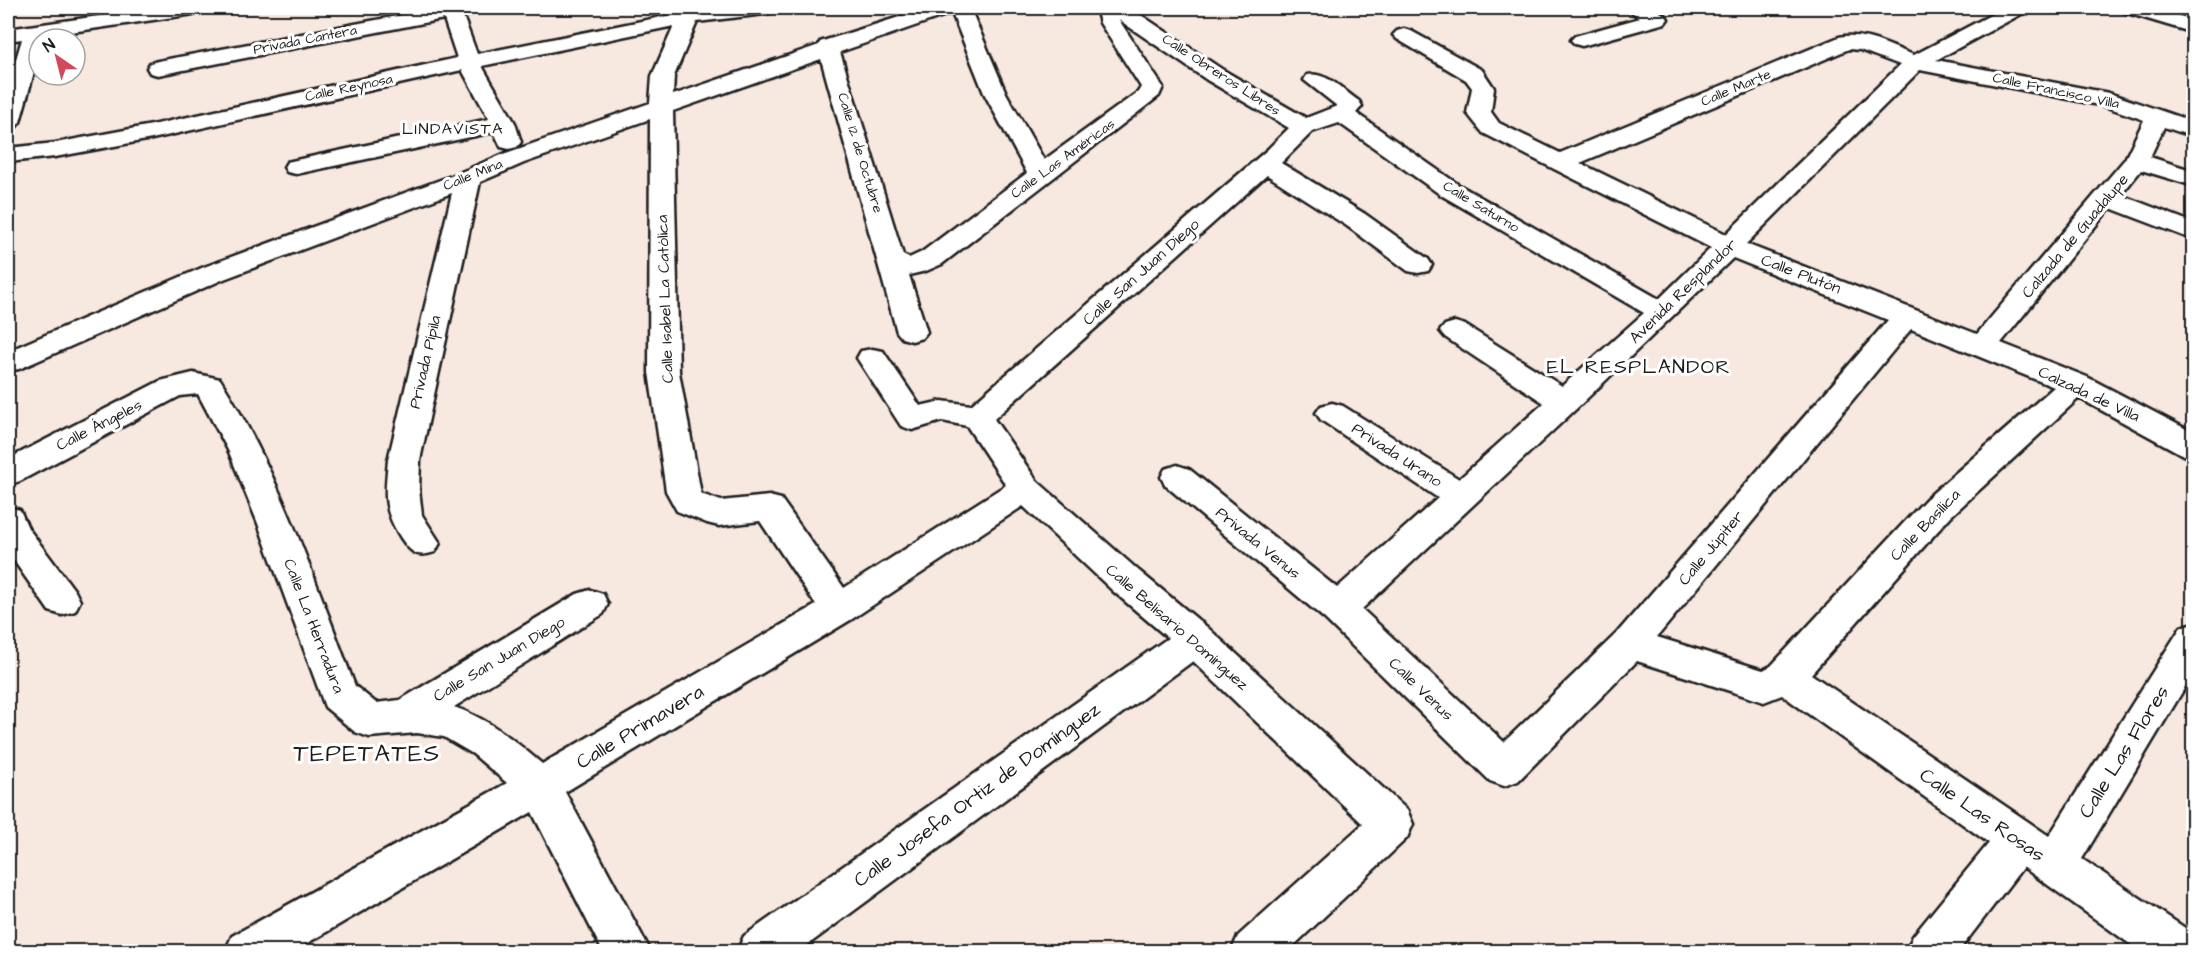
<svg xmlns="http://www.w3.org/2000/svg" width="2201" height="959" viewBox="0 0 2201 959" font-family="'Architects Daughter',sans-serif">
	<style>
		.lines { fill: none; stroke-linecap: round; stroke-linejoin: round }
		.minor-casing { stroke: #1c1c1c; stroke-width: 5 }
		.minor { fill: #fff; fill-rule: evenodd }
		.labels { text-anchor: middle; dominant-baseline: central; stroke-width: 6; stroke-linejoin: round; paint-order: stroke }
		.far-street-label { font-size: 14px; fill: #1c1c1c; stroke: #fff }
		.far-quarter-label { font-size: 16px; letter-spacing: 1.5px; fill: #1c1c1c; stroke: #fff }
		.street-label { font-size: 16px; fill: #1c1c1c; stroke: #fff }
		.quarter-label { font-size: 20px; letter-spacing: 1.5px; fill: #1c1c1c; stroke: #fff }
		.near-street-label { font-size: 20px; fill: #1c1c1c; stroke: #fff }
		.near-quarter-label { font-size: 24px; letter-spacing: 1.5px; fill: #1c1c1c; stroke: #fff }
	</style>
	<rect width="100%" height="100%" fill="#f7e8e0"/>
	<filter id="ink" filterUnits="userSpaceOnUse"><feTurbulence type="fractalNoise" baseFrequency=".0167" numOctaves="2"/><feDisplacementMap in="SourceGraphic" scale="12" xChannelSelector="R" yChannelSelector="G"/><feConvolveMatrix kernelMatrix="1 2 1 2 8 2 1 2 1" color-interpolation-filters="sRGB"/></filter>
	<g filter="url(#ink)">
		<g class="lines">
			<defs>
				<path id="minor" d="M155,8H204L201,12L194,14L44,36L43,39H39V54L20,122L16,127L8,129V86L22,39L8,41V29Z
					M440,8H481L478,12L463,16L477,54L681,13L683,8H703V9L775,8L772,12L765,14L697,22L674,76L673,95L819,45L820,42L928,8H970L1006,93L1044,160L1138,92L1141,87L1100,23L1096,8H1124L1138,13L1223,70L1306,118L1337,106L1304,80L1307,75C1326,71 1344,91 1359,101L1362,106L1356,113L1459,185L1659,299L1711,248L1483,133L1467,113L1472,88L1466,80L1397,39L1393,35L1397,31L1404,29L1411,31L1482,70L1494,88L1491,112L1499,123L1560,153L1839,37C1864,31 1891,47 1914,55L2004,8H2028L2025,12L1936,60L2109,93L2194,122V137L2164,127L2150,157L2194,171V186L2141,170L2121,195L2194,223V240L2110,208L2001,343L2087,377L2194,433V458L2183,455L2079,398L1950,517L1811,674L2049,836L2181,627L2194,623V672L2082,859L2194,934V952H2141L2023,867L1958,952H1906L1913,936L1989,843L1782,695L1764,702L1637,661L1518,781L1504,786L1490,781L1325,619L1165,485L1161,477L1165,469L1177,465L1189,469L1337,588L1438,498L1321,420L1316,413L1321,406L1332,403L1343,406L1459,479L1544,403L1445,337L1440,331L1445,325L1455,322L1465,325L1562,386L1644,313L1441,195L1339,123L1312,132L1281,163L1365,214L1428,259L1432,265L1428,271L1418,273L1408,271L1347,226L1267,175L994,419L1037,481L1139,571L1208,628L1407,810L1413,824L1407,838L1287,952H1231L1238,936L1363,824L1193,661L798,952H737L744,936L1168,638L1113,591L1023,506L852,619L565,792L651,952H603L532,812L292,952H225L232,936L507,783L473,754L444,737L417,733L369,737L355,732L325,707L257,521L229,452L198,394L180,396L20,481L8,485V459L160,381L193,373L220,379C280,474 315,582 355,686L376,703L400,700L577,594L590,590L603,594L608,604L603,614L454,707C489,719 514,740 542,764L816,605L760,521L719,526L707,523L677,511L666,491L649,372L650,119L524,163L480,182L420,460L419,489L422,515L440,543L435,552C417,558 411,553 401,538C382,509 385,493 388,460L452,193L224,279L19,369L8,371V351L204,267L459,173L506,153L650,103L652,76L674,26L482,66L515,123L521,142L517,147L509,149L501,147L494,132L296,174L287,172L284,167L287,162L296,160L489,119L462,70L152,139L55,157L8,162V148L55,143L152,125L457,58L444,19L158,75L150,73L147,68L150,63L158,61ZM952,13L984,93L1027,173L922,252L909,258L903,255L840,52ZM1119,20L1207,80L1289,128L1267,150L971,405L942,401L920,406L883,351L872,349L861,351L857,358L901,426L912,430L942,421L967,426L1006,485L844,588L781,499L769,496L721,501L701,494L679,372L673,111L821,59L897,332L902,338L912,341L922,338L927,332L909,275L926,271L942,264L1159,96L1163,87ZM1849,49L1860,50L1900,65L1726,234L1580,163ZM1920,70L2104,106L2144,120L2125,159L1977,334L1746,244ZM1733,258L1888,320L1617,633L1504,742L1362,609L1576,409ZM1911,329L2054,387L1926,499L1771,666L1763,670L1657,637Z
					M1626,8C1640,7 1659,6 1668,19L1665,23L1582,46L1575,44L1571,40L1575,36L1640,18Z
					M2121,8H2151L2194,20V33L2124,12Z
					M8,507L20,510L28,528L75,591L80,601L75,611L62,615L49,611L8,552Z"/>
			</defs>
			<use href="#minor" class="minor-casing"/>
			<use href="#minor" class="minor"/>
		</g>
	</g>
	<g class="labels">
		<g class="far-street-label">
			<text transform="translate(305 40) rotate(-11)">Privada Cantera</text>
			<text transform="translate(1221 75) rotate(33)">Calle Obreros Libres</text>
			<text transform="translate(349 88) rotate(-12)">Calle Reynosa</text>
			<text transform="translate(1736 88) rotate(-23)">Calle Marte</text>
			<text transform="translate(2056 91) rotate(12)">Calle Francisco Villa</text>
			<text transform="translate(860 153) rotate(73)">Calle 12 de Octubre</text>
			<text transform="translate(1063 159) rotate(-36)">Calle Las Américas</text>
			<text transform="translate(473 175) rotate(-22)">Calle Mina</text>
			<text transform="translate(1481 207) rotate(31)">Calle Saturno</text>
		</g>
		<g class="far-quarter-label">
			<text x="453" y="129">LINDAVISTA</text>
		</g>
		<g class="street-label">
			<text transform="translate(2075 236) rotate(-50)">Calzada de Guadalupe</text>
			<text transform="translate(1141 272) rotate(-42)">Calle San Juan Diego</text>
			<text transform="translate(1801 274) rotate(21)">Calle Plutón</text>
			<text transform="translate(1683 291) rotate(-44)">Avenida Resplandor</text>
			<text transform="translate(665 299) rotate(-92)">Calle Isabel La Católica</text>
			<text transform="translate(425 362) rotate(-77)">Privada Pípila</text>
			<text transform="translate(2089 394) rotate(25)">Calzada de Villa</text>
			<text transform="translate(99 425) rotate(-27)">Calle Ángeles</text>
			<text transform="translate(1397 455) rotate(33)">Privada Urano</text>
			<text transform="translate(1925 525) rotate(-46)">Calle Basílica</text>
			<text transform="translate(1258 543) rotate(39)">Privada Venus</text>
			<text transform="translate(1711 548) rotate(-50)">Calle Júpiter</text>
			<text transform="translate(314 626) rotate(69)">Calle La Herradura</text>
			<text transform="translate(1177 627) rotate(41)">Calle Belisario Domínguez</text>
			<text transform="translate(499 659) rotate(-31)">Calle San Juan Diego</text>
			<text transform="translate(1421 689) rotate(44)">Calle Venus</text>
		</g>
		<g class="quarter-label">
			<text x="1639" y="367">EL RESPLANDOR</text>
		</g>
		<g class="near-street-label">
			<text transform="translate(640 727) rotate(-31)">Calle Primavera</text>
			<text transform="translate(2124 752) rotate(-58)">Calle Las Flores</text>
			<text transform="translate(977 795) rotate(-36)">Calle Josefa Ortiz de Domínguez</text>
			<text transform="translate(1982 815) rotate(35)">Calle Las Rosas</text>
		</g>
		<g class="near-quarter-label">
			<text x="367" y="754">TEPETATES</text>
		</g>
	</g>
	<rect width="2201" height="959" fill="none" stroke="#fff" stroke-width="30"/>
	<rect x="15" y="15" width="2171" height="929" fill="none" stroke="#1c1c1c" stroke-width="2" filter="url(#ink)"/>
	<g transform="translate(57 57) rotate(325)"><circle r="28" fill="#ffffff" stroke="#a4a4a4" stroke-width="1.5"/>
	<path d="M0-4.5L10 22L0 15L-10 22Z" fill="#d1495b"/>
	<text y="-9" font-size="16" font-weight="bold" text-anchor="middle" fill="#1c1c1c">N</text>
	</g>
</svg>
